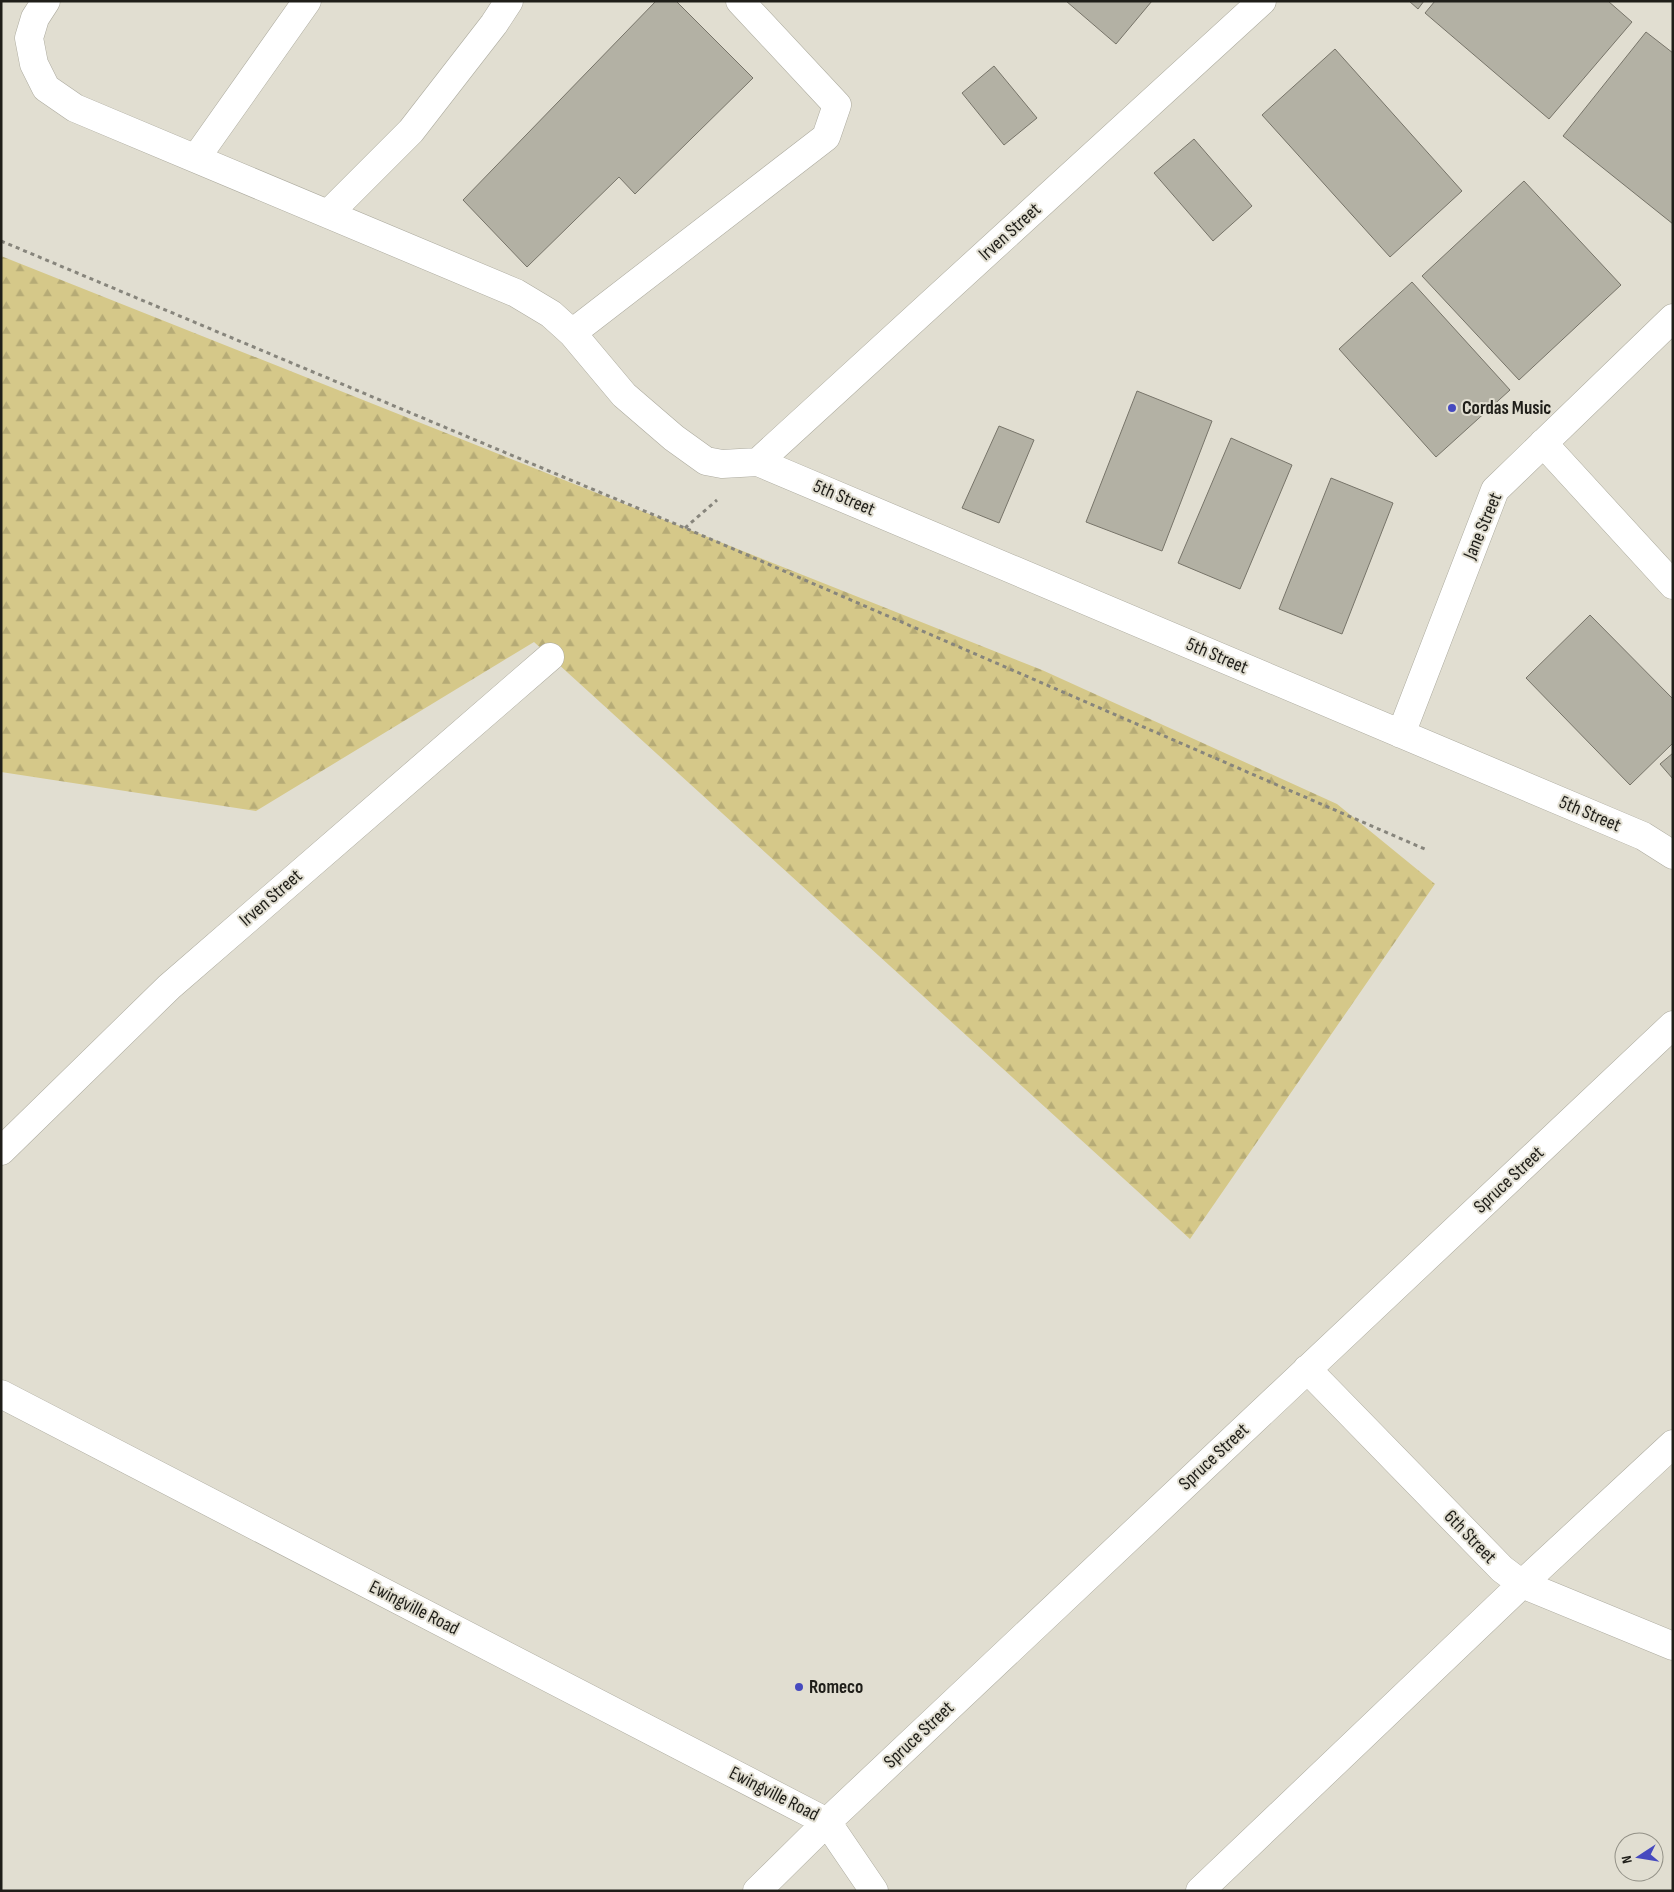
<svg xmlns="http://www.w3.org/2000/svg" width="1674" height="1892" viewBox="0 0 1674 1892" font-family="'Sofia Sans Condensed',sans-serif">
	<style>
		.forest { fill: url(#forest-firs) }
		.building { fill: #b3b1a4; stroke: #777469 }
		.lines { fill: none; stroke-linecap: round; stroke-linejoin: round }
		.minor-casing { stroke: #adab9f; stroke-width: 29 }
		.path { stroke: #87857c; stroke-width: 3; stroke-dasharray: 4 4; stroke-linecap: butt }
		.minor { stroke: #fff; stroke-width: 28 }
		.poi-dot { fill: #464abf; stroke: #e1ded1; stroke-width: 2 }
		.labels { text-anchor: middle; dominant-baseline: central; stroke-width: 4; stroke-linejoin: round; paint-order: stroke }
		.street-label { font-size: 19px; fill: #1f1e19; stroke: #e1ded1 }
		.poi-label { font-size: 19px; font-weight: bold; fill: #1f1e19; stroke: #e1ded1; text-anchor: start }
	</style>
	<defs>
		<pattern id="forest-firs" width="22" height="20" patternUnits="userSpaceOnUse" patternTransform="scale(1.25)"><rect width="22" height="20" fill="#d5c889"/><path d="M5 1l3.5 6h-7zM16 11l3.5 6h-7z" fill="#b6ab76"/></pattern>
	</defs>
	<rect width="100%" height="100%" fill="#e1ded1"/>
	<path class="forest" d="M1,256L1042,670L1337,804L1435,884L1190,1239L534,642L256,811L1,772Z"/>
	<path class="building" d="M656,1H676L753,78L635,194L619,177L527,267L463,200Z
		M1066,1H1152L1116,44Z
		M1409,1H1424L1418,9Z
		M1435,1H1608L1632,22L1549,119L1425,13Z
		M1646,32L1673,53V224L1563,136Z
		M1335,49L1462,191L1390,257L1262,115Z
		M994,66L1037,118L1004,145L962,93Z
		M1194,139L1252,206L1213,241L1154,173Z
		M1524,181L1621,285L1519,380L1422,276Z
		M1412,282L1510,390L1436,457L1339,349Z
		M1137,391L1212,421L1162,551L1086,522Z
		M999,426L1034,440L999,523L962,508Z
		M1231,438L1292,465L1240,589L1178,563Z
		M1331,478L1393,503L1342,634L1279,609Z
		M1590,615L1673,699V743L1630,785L1526,678Z
		M1673,753V779L1660,764Z"/>
	<g class="lines">
		<defs>
			<path id="minor" d="M46,1L35,18L29,38L34,64L46,88L75,108L516,293L551,314L572,333L624,395L674,438L706,461L722,464L758,462L1643,836L1673,855
				M196,158L307,1
				M328,214L411,131L494,24L509,1
				M572,333L826,137L837,105L740,1
				M1543,443L1673,585
				M758,462L1262,1
				M1401,734L1495,490L1673,318
				M1,1151L169,987L550,657
				M1307,1369L1502,1569L1522,1584L1673,1646
				M1,1394L827,1822L874,1891
				M757,1891L827,1822L1673,1025
				M1200,1891L1522,1584L1673,1444"/>
		</defs>
		<use href="#minor" class="minor-casing"/>
		<path class="path" d="M1,241L685,528L1427,850
			M685,528L717,500"/>
		<use href="#minor" class="minor"/>
	</g>
	<g class="poi-dot">
		<circle cx="1452" cy="408" r="5"/>
		<circle cx="799" cy="1687" r="5"/>
	</g>
	<g class="labels">
		<g class="street-label">
			<text transform="translate(1010 232) rotate(-42)">Irven Street</text>
			<text transform="translate(844 498) rotate(23)">5th Street</text>
			<text transform="translate(1483 526) rotate(-67)">Jane Street</text>
			<text transform="translate(1217 656) rotate(23)">5th Street</text>
			<text transform="translate(1590 814) rotate(23)">5th Street</text>
			<text transform="translate(271 898) rotate(-41)">Irven Street</text>
			<text transform="translate(1509 1180) rotate(-43)">Spruce Street</text>
			<text transform="translate(1214 1457) rotate(-43)">Spruce Street</text>
			<text transform="translate(1470 1537) rotate(46)">6th Street</text>
			<text transform="translate(414 1608) rotate(27)">Ewingville Road</text>
			<text transform="translate(919 1735) rotate(-43)">Spruce Street</text>
			<text transform="translate(774 1794) rotate(27)">Ewingville Road</text>
		</g>
		<g class="poi-label">
			<text x="1462" y="408">Cordas Music</text>
			<text x="809" y="1687">Romeco</text>
		</g>
	</g>
	<rect width="1674" height="1892" fill="none" stroke="#1f1e19" stroke-width="5"/>
	<g transform="translate(1639 1857) rotate(258)"><circle r="24" fill="#e1ded1" stroke="#939187"/>
	<path d="M0-4L9 19L0 12L-9 19Z" fill="#464abf"/>
	<text y="-8" font-size="14" font-weight="bold" text-anchor="middle" fill="#1f1e19">N</text>
	</g>
</svg>
